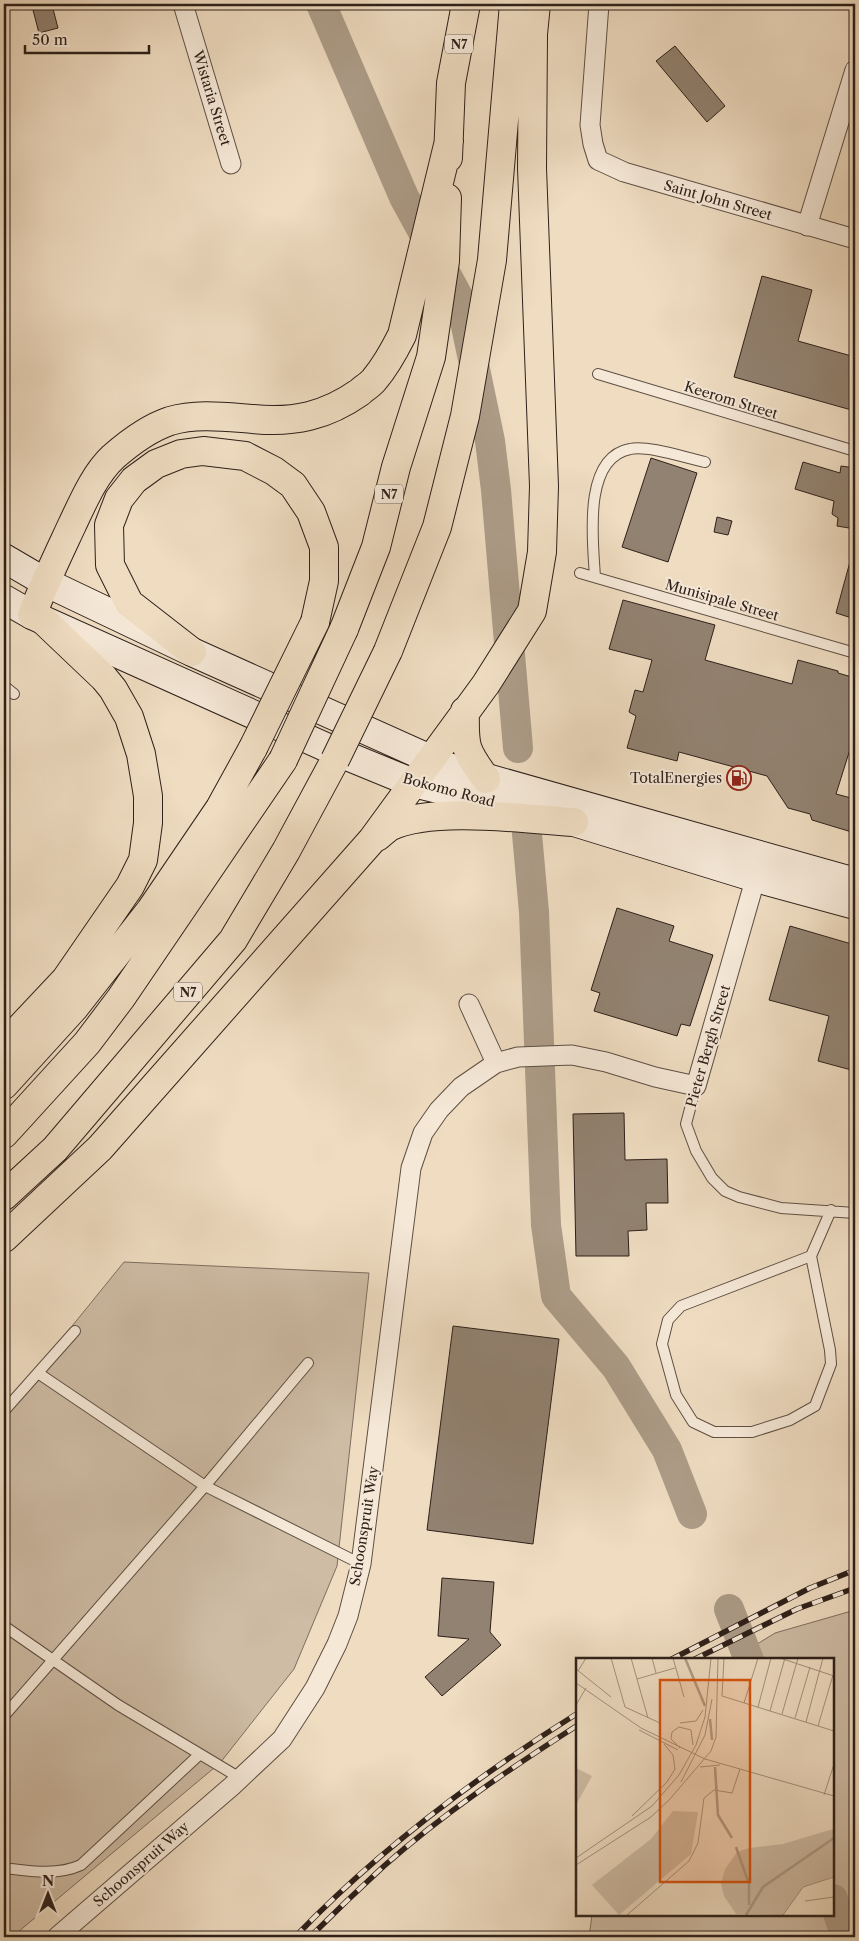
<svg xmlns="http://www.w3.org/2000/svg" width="859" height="1941" viewBox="0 0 859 1941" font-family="'Libre Caslon Text',serif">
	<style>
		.green { fill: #cebca5; stroke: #7e6e60 }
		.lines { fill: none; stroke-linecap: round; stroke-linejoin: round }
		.river { stroke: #ad9c88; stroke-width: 30 }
		.building { fill: #928271; stroke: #2e201a }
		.lane-casing { stroke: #5e4f44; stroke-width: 12 }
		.street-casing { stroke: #5e4f44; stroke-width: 21 }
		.secondary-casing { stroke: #2e201a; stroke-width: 30 }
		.highway-casing { stroke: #2e201a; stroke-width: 30 }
		.lane { stroke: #f5e8d7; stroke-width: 10 }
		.street { stroke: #f5e8d7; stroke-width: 19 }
		.secondary { stroke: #f5e8d7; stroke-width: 28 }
		.highway { stroke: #efdcc1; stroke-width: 28 }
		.rail-casing { stroke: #2e201a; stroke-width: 5.5 }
		.rail { stroke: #f5e8d7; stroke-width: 4; stroke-dasharray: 11; stroke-linecap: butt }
		.highway-bridge-casing { stroke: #2e201a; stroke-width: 30; stroke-linecap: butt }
		.highway-bridge { stroke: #efdcc1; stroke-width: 28 }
		.labels { text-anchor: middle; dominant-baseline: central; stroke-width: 4; stroke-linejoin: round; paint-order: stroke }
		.shield { fill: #f5e8d7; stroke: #6a5c53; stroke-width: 1 }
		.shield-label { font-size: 12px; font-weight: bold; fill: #2e201a }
		.street-label { font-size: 14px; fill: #2e201a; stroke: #f5e8d7 }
		.poi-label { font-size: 14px; fill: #2e201a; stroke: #f5e8d7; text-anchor: end }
		.inset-river { fill: none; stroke: #ad9c88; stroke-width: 2.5 }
		.inset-road { fill: none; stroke: #a2917e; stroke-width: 1 }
		.view { fill: #d5530d; fill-opacity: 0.15; stroke: #d5530d; stroke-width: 2.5 }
		.inset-edge { fill: none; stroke: #2e201a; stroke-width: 2.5 }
	</style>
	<rect width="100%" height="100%" fill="#efdcc1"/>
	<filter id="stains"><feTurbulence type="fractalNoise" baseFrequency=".004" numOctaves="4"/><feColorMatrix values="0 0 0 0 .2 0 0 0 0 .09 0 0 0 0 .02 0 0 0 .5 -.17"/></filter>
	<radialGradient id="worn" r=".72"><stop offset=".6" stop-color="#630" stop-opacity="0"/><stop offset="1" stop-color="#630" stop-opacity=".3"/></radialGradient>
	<path class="green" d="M124,1262L369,1273L337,1566L294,1669L220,1763L12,1937H4V1410Z
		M855,1610V1937H589L592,1915H833V1660H736L741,1654L775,1633Z"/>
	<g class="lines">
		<path class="river" d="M321,4L404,197L461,302L490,441L496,490L518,748
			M527,834L534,912L546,1225L556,1296L616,1367L667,1450L692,1514
			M729,1609L749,1660
			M833,1899L846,1937"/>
	</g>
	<path class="building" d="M52,5L58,28L39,33L33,10Z
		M675,46L725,106L707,122L656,61Z
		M762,276L812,290L798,341L855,357V411L734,377Z
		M651,458L697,473L668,562L622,547Z
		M803,462L840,473L841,466L855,468V529L837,526L838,518L832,514L834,501L795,489Z
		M717,517L732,521L728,535L714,532Z
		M851,558L855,559V619L836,613Z
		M623,600L715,625L705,660L792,684L798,660L838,671V673L855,678V744L852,743L836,794L855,799V833L812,820L810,814L788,808L767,776L679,752L677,761L627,748L636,716L629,712L635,690L643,692L652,660L609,649Z
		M617,908L674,926L669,941L713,955L690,1026L681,1024L677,1036L594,1011L600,993L591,990Z
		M790,926L855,945V1071L818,1061L829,1016L769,1000Z
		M624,1113L625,1160L667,1159L668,1203H646L647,1230L628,1231L629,1256H576L573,1114Z
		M453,1326L559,1339L533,1544L427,1530Z
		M442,1578L494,1582L490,1632L501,1645L442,1696L425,1677L469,1639L438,1636Z"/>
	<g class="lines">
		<defs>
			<path id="lane" d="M598,374L855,451
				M580,573L855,653
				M595,577C593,542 582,458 630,449C648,445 686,458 705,462
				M4,686L14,694
				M696,1086L686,1124L696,1151L712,1178L725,1191L739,1197L781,1208L855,1213
				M811,1256L830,1350L831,1364L815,1406L790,1420L752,1432H714L693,1422L676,1395L662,1344L668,1320L681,1306Z
				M811,1256L831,1210
				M38,1373L205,1486L361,1564
				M4,1411L75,1331
				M4,1626L118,1705L240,1778
				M4,1716L205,1486L308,1363
				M4,1868C29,1871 57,1876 81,1865L200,1754"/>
			<path id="street" d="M183,4L231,164
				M599,4L590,125L593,144L598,160L624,172L855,239
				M807,226L855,70
				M469,1004L496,1063
				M57,1937L232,1786L282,1739L315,1688L337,1644L348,1616L361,1564L411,1168L423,1133L439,1110L461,1087L496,1063L518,1057L572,1055L606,1062L655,1077L696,1086L759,866"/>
			<path id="secondary" d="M4,558L45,582L192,652L448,767L855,882
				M4,599L32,615L330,749L413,783L574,822L756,878L855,905"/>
			<path id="highway" d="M448,158L451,83L466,4
				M32,615C44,584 58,555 72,525C83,502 94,475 113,457C129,443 149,428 170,421C196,413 226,417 253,419C294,423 326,416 360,392C364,388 370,385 374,380C386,366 394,351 402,335L449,141
				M344,629L376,547L396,467L431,357L445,261L447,198
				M388,651L437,527L465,416L492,260L514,4
				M192,652L129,603L110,565L109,525L119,499L134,480L156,464L181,454L203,451L245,456L274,471L293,485L311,512L324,547V581L315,622
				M465,711C464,747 465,750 486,779
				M377,837C381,834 385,830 389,827C432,806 525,819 574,822
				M4,1045L66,979L130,886L143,860L148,823V796L141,754L129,717L113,689L104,678L42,619
				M4,1085L74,1008L150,911L220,808L253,748
				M4,1134L87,1043L121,998L283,760
				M4,1196L55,1149L233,940L286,851L335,760
				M4,1238L100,1148L372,840L486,684L532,611L542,552L544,486L532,168L533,34L536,4"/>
		</defs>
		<use href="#lane" class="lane-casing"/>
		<use href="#street" class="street-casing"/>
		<use href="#secondary" class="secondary-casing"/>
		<use href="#highway" class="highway-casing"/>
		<use href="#lane" class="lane"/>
		<use href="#street" class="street"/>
		<use href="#secondary" class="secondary"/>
		<use href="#highway" class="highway"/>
		<defs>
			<path id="rail" d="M670,1660L810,1588L855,1570
				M693,1660L797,1609L855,1588
				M295,1937C378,1850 476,1777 578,1713
				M310,1937C334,1913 359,1889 384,1866C444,1813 511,1768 578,1725"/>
		</defs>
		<use href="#rail" class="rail-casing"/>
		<use href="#rail" class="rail"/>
		<defs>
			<path id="highway-bridge" d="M253,748L315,622
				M283,760L344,629
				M335,760L388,651"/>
		</defs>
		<use href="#highway-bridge" class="highway-bridge-casing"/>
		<use href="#highway-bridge" class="highway-bridge"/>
	</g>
	<defs>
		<symbol id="fuel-ring" viewBox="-11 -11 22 22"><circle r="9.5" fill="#f5e8d7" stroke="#8f2418" stroke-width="1.5"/><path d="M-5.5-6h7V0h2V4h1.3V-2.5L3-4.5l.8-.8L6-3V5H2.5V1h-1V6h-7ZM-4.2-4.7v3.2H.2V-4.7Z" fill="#8f2418"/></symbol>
	</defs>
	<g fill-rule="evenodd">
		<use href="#fuel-ring" x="725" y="764" width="28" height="28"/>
	</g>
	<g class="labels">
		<g class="shield">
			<rect x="445" y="34.5" width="28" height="19" rx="4"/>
			<rect x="375" y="484.5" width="28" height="19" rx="4"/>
			<rect x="174" y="982.5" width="28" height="19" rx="4"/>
		</g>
		<g class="shield-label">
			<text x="459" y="44">N7</text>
			<text x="389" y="494">N7</text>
			<text x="188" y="992">N7</text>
		</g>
		<g class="street-label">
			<text transform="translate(212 98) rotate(73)">Wistaria Street</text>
			<text transform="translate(718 200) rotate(16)">Saint John Street</text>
			<text transform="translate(731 400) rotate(17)">Keerom Street</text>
			<text transform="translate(722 600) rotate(16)">Munisipale Street</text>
			<text transform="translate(449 790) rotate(15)">Bokomo Road</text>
			<text transform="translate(708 1046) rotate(-74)">Pieter Bergh Street</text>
			<text transform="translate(364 1526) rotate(-81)">Schoonspruit Way</text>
			<text transform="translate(141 1864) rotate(-41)">Schoonspruit Way</text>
		</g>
		<g class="poi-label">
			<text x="722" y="778">TotalEnergies</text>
		</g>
	</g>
	<g transform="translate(576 1658)">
		<rect width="258" height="258" fill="#efdcc1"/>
		<path d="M0,110L16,118L0,147ZM97,153L122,154L115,196L43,257L16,227L75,181ZM257,171V219L227,229L207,257L160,256L148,238L145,226L149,211L161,194L173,190L207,186Z" fill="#cebca5"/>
		<path class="inset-river" d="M109,0L129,48M134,61L136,82M139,109L142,157L156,180M160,189L173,226V247M170,257L187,229L258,180"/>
		<path class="inset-road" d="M35,0L49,49L84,65M55,0L72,60M76,0L80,15M97,0L108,39M148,0L146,38L258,73M204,0L258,18M0,11L35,39M2,13L10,0M61,21L99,10M0,25L65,70L129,101L258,138M168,45L182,0M0,47L10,30M182,49L195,0M194,53L209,0M206,56L222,0M219,60L234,9M230,64L247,0M104,65L120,63L127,52M242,68L257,17M63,72L102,92M104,90L95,81L96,74L103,69L115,72L117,87M124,109L144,107M105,124L129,77L136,41M248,137L258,106M56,158L91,124L99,111L97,97L88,86M0,200L76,148L103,117L120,87L129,59L135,0M0,207L75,159L94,141L135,93L140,79L142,0M229,243L258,239M51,257L113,203L122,185L128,140L138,132L156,135L164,111M207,257L227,229L258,219"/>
		<path class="view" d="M84,22H174V224H84Z"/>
		<rect width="258" height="258" class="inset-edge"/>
	</g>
	<rect width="859" height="1941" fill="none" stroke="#efdcc1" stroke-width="20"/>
	<rect x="5" y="5" width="849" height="1931" fill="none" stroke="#2e201a" stroke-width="2.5"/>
	<rect x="10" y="10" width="839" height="1921" fill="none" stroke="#2e201a"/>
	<g transform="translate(48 1894)" stroke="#f5e8d7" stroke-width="4" paint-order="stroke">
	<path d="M0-4L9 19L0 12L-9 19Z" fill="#2e201a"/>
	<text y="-8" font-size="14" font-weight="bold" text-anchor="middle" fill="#2e201a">N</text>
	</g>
	<path d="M25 45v8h124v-8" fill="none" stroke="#2e201a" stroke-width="2.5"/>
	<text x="32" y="45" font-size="15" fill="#2e201a" stroke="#f5e8d7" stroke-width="4" paint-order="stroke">50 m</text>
	<rect width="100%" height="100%" filter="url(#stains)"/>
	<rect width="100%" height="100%" fill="url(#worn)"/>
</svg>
